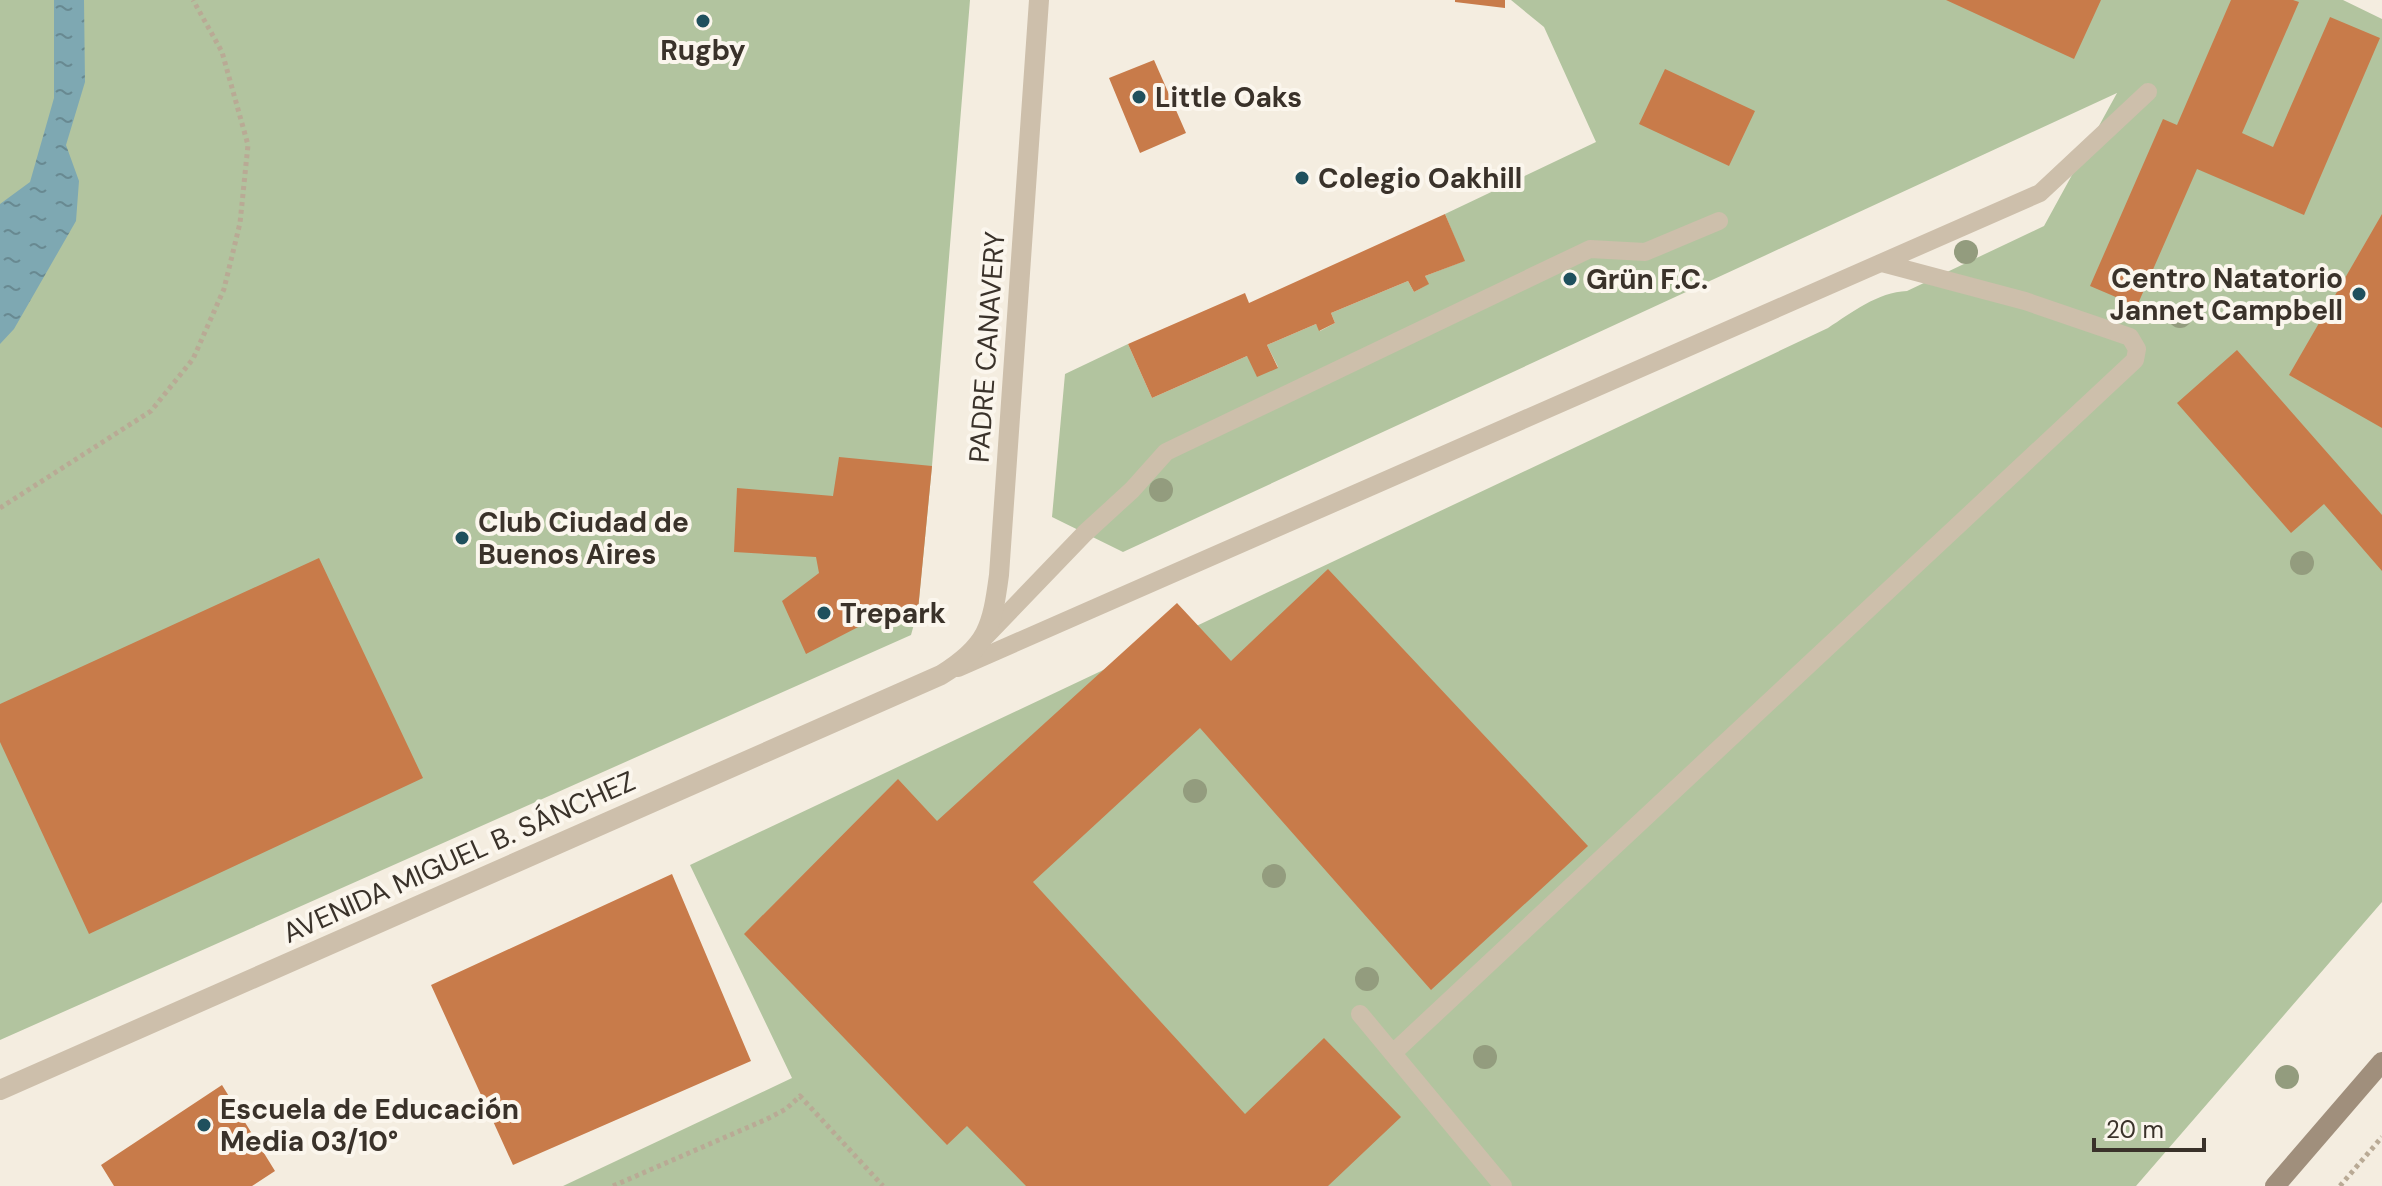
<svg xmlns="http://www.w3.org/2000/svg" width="2382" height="1186" viewBox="0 0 2382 1186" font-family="'DM Sans',sans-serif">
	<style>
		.park { fill: #b2c49f }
		.water { fill: url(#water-ripples) }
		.building { fill: #c87b4a }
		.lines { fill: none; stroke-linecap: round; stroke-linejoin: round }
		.path { stroke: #b9aa95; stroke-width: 5; stroke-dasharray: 4 4; stroke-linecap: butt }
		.lane { stroke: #cdbfab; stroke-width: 18 }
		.street { stroke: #cdbfab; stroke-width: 20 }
		.secondary { stroke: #a08f7c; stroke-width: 20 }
		.tree { fill: #939c7e }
		.poi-dot { fill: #1f505d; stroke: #fbf6ed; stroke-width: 3 }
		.labels { text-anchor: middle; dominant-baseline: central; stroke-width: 8; stroke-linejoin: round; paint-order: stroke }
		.poi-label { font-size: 28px; font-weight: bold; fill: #3a322a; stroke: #fbf6ed; text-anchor: start }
		.street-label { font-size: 28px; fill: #3a322a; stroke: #fbf6ed }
	</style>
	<defs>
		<pattern id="water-ripples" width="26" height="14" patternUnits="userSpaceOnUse" patternTransform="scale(2)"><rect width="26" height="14" fill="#7ea8b2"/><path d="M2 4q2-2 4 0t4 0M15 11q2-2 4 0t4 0" fill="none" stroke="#688991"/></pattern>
	</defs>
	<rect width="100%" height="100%" fill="#f4ede0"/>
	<path class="park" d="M0,0H970L932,466L918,610L911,635L0,1040Z
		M1511,0H2343L2382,19V902L2136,1186H563L792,1078L690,865L1828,328C1851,313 1878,292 1907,291L2044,226L2117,93L1123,552L1052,517L1065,374L1128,344L1152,398L1247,356L1278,367L1267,345L1316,324L1320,331L1335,323L1331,313L1408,281L1414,292L1428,284L1425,276L1464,261L1445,214L1596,142L1544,27Z"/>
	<path class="water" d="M54,0H84L85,82L66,145L79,181L76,221L14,329L0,344V204L30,182L54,98Z"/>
	<path class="building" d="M1455,0H1505V8L1455,2Z
		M1946,0H2101L2074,59Z
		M2231,0H2293L2299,2L2242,133L2273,147L2330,17L2380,38L2304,215L2197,169L2137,306L2090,286L2163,119L2177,125Z
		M1154,60L1186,133L1140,153L1109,78Z
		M1665,69L1755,111L1729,166L1639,124Z
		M1445,214L1465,261L1425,276L1429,284L1414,292L1408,281L1331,313L1335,323L1319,331L1316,324L1267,345L1278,368L1257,377L1247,356L1152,398L1128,344L1245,293L1249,303Z
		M2382,214V428L2289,375Z
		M2237,350L2382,515V571L2324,504L2291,533L2177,403Z
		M839,457L932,466L918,610L856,605L864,624L806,654L782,601L819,573L816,557L734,552L737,488L833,496Z
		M319,558L423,778L89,934L0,742V704Z
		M1328,569L1588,846L1431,990L1200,728L1033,882L1245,1114L1324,1038L1401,1117L1328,1186H1026L967,1126L947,1145L744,934L898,779L937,821L1177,603L1231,661Z
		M672,874L751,1061L513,1165L431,985Z
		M222,1085L275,1171L252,1186H114L101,1165Z"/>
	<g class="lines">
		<path class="path" d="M0,508L151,411L193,359L224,289L240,223L248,145L222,52L193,0
			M613,1186L767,1119L786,1109L800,1096L883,1186
			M2340,1186L2382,1137"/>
		<path class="lane" d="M986,636L1085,533L1132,490L1166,452L1590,249L1645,252L1719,221
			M958,668L2040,193L2148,92
			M1360,1014L1503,1186
			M1393,1053L2135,360L2137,349L2130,337L2025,301L1882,263"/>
		<path class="street" d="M0,1090L941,675C988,646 992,627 999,575L1039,0"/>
		<path class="secondary" d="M2275,1186L2382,1062"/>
	</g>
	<g class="tree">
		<circle cx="1966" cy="252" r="12"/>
		<circle cx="2180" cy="316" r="12"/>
		<circle cx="1161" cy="490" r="12"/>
		<circle cx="2302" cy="563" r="12"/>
		<circle cx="1195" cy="791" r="12"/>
		<circle cx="1274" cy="876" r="12"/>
		<circle cx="1367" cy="979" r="12"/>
		<circle cx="1485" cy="1057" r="12"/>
		<circle cx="2287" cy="1077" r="12"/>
	</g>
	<g class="poi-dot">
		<circle cx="703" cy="21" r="8"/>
		<circle cx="1139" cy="97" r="8"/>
		<circle cx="1302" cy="178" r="8"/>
		<circle cx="1570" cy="279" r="8"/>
		<circle cx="2359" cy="294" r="8"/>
		<circle cx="462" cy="538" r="8"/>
		<circle cx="824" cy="613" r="8"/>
		<circle cx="204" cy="1125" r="8"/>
	</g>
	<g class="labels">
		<g class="poi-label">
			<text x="703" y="50" text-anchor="middle">Rugby</text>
			<text x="1155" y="97">Little Oaks</text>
			<text x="1318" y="178">Colegio Oakhill</text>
			<text x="2343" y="278" text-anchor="end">Centro Natatorio<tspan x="2343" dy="32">Jannet Campbell</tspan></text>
			<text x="1586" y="279">Grün F.C.</text>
			<text x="478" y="522">Club Ciudad de<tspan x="478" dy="32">Buenos Aires</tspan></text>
			<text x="840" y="613">Trepark</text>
			<text x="220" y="1109">Escuela de Educación<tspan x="220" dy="32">Media 03/10°</tspan></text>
		</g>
		<g class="street-label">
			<text transform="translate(987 347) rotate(-86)">PADRE CANAVERY</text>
			<text transform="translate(459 857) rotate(-24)">AVENIDA MIGUEL B. SÁNCHEZ</text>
		</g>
	</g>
	<path d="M2094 1138v12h110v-12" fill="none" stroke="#3a322a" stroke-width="4"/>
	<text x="2106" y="1138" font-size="24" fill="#3a322a" stroke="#fbf6ed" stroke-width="6" paint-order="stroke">20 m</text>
</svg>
